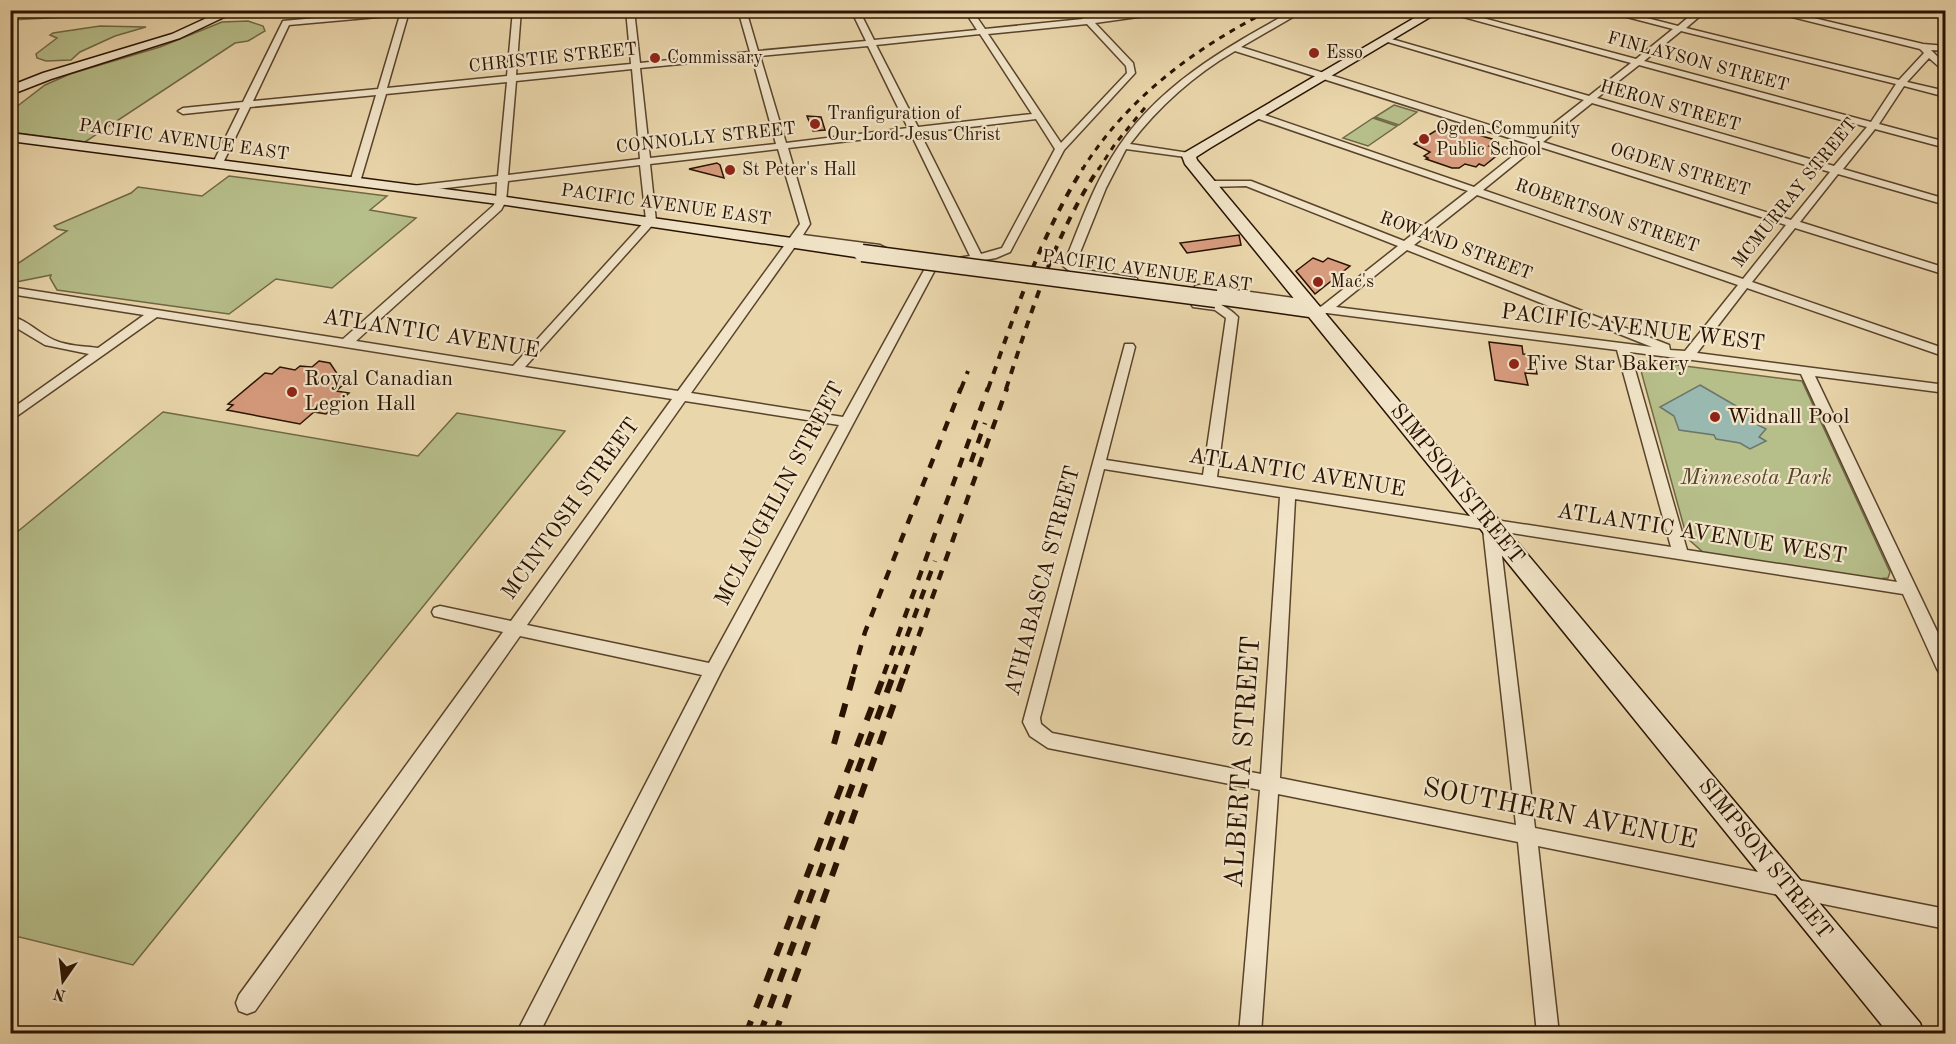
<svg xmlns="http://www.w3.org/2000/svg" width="1956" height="1044" viewBox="0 0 1956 1044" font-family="'Old Standard TT',serif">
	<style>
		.green { fill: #b6be8a; stroke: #706845; stroke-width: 1.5 }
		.water { fill: #99b8b0; stroke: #6c766a; stroke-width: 1.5 }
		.building { fill: #d79b7e; stroke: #291200; stroke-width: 1.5 }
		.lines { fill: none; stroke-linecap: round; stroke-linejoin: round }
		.street-casing { stroke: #59432b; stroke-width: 3 }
		.secondary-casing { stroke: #291200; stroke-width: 3 }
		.street { fill: #f1e4c8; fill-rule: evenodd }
		.secondary { fill: #f1e4c8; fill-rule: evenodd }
		.rail-far3 { stroke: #291200; stroke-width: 3; stroke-dasharray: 6 6; stroke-linecap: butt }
		.rail-far2 { stroke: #291200; stroke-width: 4; stroke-dasharray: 8 8; stroke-linecap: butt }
		.rail-far1 { stroke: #291200; stroke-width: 4.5; stroke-dasharray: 10 10; stroke-linecap: butt }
		.rail { stroke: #291200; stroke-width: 6; stroke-dasharray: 14 14; stroke-linecap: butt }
		.secondary-bridge-casing { stroke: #291200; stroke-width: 19; stroke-linecap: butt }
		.secondary-bridge { stroke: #f1e4c8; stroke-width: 16 }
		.poi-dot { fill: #8f2418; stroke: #f1e4c8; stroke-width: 2 }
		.labels { text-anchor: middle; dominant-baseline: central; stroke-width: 4.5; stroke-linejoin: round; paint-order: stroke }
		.far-poi-label { font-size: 18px; fill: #291200; stroke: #f1e4c8; text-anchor: start }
		.far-street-label { font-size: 18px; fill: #291200; stroke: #f1e4c8 }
		.street-label { font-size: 22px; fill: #291200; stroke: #f1e4c8 }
		.poi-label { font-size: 22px; fill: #291200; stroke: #f1e4c8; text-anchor: start }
		.park-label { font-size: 22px; font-style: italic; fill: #534629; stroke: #f1e4c8 }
		.near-street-label { font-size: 27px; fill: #291200; stroke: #f1e4c8 }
	</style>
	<rect width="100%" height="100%" fill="#ead6ab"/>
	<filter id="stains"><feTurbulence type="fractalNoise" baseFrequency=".00333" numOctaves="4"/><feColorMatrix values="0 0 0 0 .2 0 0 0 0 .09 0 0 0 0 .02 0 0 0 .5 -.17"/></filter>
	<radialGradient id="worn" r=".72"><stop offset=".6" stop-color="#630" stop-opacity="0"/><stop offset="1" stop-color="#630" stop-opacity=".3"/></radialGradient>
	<path class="green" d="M11,10H183V11L11,20Z
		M248,21L263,26L265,31L248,41L235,43L85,142L11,132V111L45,85L70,74L160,47L222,22Z
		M100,26L146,27L115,36L80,52L71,60L46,61L37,58L36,54L57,38L50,35L53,33Z
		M1394,105L1417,112L1399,125L1375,117Z
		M1373,118L1397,126L1368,146L1343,138Z
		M229,176L387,196L370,210L416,218L332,288L276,279L229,314L57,290L50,278L51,275L11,283V268L67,231L57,229L54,226L131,193L138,187L202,196Z
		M1638,360L1802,381L1890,572L1888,578L1876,579L1704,553L1687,538Z
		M163,412L418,456L457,413L565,431L133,965L11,935V537Z"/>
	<path class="water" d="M1700,385L1757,418L1758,425L1766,429L1759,437L1766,441L1750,449L1740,443L1716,439L1714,435L1679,430L1674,416L1660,407Z"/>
	<path class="building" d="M807,116L821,117L825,130L813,131Z
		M1440,128L1456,133L1465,131L1492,139L1495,142L1489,146L1499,149L1496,152L1500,153L1484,166L1479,164L1476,167L1465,164L1459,168H1452L1426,159L1428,158L1424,156L1430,152L1414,144Z
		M717,163L720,165L724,178L689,169Z
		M1239,235L1241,245L1187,253L1180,243Z
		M1313,258L1323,262L1328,258L1350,266L1315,294L1296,271Z
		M1489,342L1522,346L1523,354L1533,355L1537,374L1525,373L1528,385L1495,380Z
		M319,361L330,363L340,378L349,380L336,391L349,393L326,414L314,412L300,424L227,410L233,405L228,404L265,373L272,374L280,367L295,370L300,366L312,367Z"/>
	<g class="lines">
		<defs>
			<path id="street" d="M402,10H439L408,15L387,88L507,76L513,10H521L516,75L631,64L626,10H634L640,63L750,52L738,10H746L758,51L866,41L851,10H859L874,40L977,30L964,10H972L985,29L1083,19L1075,10H1084L1091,18L1141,14L1145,16L1095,23L1133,63L1135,73L1064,150L1010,252L996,258L936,268L721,672L539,1034H516L702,675L520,636L255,1011L247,1014L239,1011L236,1003L239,995L503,632L434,616L432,612L434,608L440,606L511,621L672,399L157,317L10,421V410L89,354L45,345L10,324V316C28,320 38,333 54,340C67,346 83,346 98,348L144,315L10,294V287L343,339L493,206L496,201L497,182L412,192L407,189L412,186L498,176L507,82L386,94L360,182L355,185L350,182L376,95L250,107L223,163L218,166L213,163L240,108L183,114L178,111L183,108L243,102L283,21ZM400,15L378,89L253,101L289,25ZM1087,24L1126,66L1127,73L1061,143L988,34ZM980,34L1032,114L918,127L876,45ZM868,46L908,128L786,143L760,56ZM752,57L776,144L650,158L640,68ZM632,69L640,159L508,175L516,81ZM1036,119L1055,149L1002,248L981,254L920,133ZM911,134L970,256L928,263L843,417L691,393L799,241L880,251L886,248L880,245L803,235L810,224L788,148ZM778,149L800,224L678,391L525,367L656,221L650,164ZM640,165L646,220L513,366L356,341L501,210L506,201L508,181ZM685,401L839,425L709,663L527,625Z
				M1294,10H1305L1241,47L1534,139L1584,100L1381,40L1388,38L1589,96L1631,63L1438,10H1453L1636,59L1673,29L1600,10H1616L1678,26L1697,10H1707L1686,28L1899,80L1924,53L1920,49L1764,10H1780L1923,44L1946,46V51L1931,50L1946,65V73L1929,58L1907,82L1946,91V97L1904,86L1879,124L1946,142V148L1875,129L1843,169L1946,199V205L1838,174L1800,222L1946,268V275L1795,228L1752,282L1946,349V357L1747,288L1697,353L1946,385V393L1815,376L1946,650V676L1940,674L1937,669L1903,594L1499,531L1535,828L1946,909V929L1538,846L1559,1034H1537L1518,842L1278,794L1261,1034H1239L1260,790L1048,748L1030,736L1023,722L1125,344H1133L1135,347L1106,460L1203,475L1226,318L1215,310L1193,307L1191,304C1204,294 1228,306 1238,317L1217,477L1671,547L1617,350L1327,313L1312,316V310L1322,306L1398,246L1246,186L1209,187L1204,184L1209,181H1251L1404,241L1468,191L1253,117V113H1259L1474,187L1528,144L1235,51C1194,75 1159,106 1130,144L1189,153L1194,156L1193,158L1126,149L1106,188L1075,265L1079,269L1137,278V282L1075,275L1063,266C1078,230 1091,191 1112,157C1154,87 1225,48 1294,10ZM1681,31L1896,84L1871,122L1644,61ZM1639,65L1867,127L1834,166L1597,98ZM1592,103L1830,172L1791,220L1543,142ZM1537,146L1786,225L1743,279L1483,190ZM1477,195L1738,285L1685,351L1670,350L1669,345L1414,245ZM1407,250L1652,347L1336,307ZM1630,352L1801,374L1897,582L1687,550ZM1104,469L1280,497L1261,774L1052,733L1041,724L1040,718ZM1295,499L1483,529L1516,825L1280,778Z
				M1199,285L1308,300L1314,304L1308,308L1195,292V286Z"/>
			<path id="secondary" d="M224,10H239L180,38L51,79L10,95V86L43,73L172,34Z
				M1428,10H1442L1210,148L1196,157L1197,160L1920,1023L1924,1034H1889L1309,317L1216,304L1208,299L1216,294L1300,306L1185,164L1182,156L1184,153Z
				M10,133L513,198L862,248L870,253L862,258L513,206L10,141Z"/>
		</defs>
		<use href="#street" class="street-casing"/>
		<use href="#secondary" class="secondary-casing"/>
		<use href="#street" class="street"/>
		<use href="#secondary" class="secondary"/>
		<path class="rail-far3" d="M1082,170C1127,98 1195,48 1270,10
			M1098,170L1115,144L1148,104"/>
		<path class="rail-far2" d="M961,389L968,371
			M988,389C1015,313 1040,237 1083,168
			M1006,389C1031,313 1054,235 1099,168"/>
		<path class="rail-far1" d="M971,462L985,423
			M853,674L865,632L961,388
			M884,674L988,388
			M893,674L935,561
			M905,674L1007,388"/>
		<path class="rail" d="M834,744L854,673
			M746,1034L885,673
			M760,1034L894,673
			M775,1034L905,673"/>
		<defs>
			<path id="secondary-bridge" d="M862,253L1216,299"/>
		</defs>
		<use href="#secondary-bridge" class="secondary-bridge-casing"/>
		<use href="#secondary-bridge" class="secondary-bridge"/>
	</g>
	<g class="poi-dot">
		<circle cx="1314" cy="53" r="6"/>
		<circle cx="655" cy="58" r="6"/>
		<circle cx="815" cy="124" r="6"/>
		<circle cx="1424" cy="139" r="6"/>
		<circle cx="730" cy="170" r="6"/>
		<circle cx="1318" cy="282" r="6"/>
		<circle cx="1514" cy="364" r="6"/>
		<circle cx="292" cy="392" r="6"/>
		<circle cx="1715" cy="417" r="6"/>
	</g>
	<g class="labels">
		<g class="far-poi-label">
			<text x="1326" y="53">Esso</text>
			<text x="667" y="58">Commissary</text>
			<text x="827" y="114">Tranfiguration of<tspan x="827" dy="21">Our Lord Jesus Christ</tspan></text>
			<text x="1436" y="129">Ogden Community<tspan x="1436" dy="21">Public School</tspan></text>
			<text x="742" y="170">St Peter's Hall</text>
			<text x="1330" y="282">Mac's</text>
		</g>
		<g class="far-street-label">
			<text transform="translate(553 58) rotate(-6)">CHRISTIE STREET</text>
			<text transform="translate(1698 62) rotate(15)">FINLAYSON STREET</text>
			<text transform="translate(1670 106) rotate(16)">HERON STREET</text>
			<text transform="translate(706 138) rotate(-6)">CONNOLLY STREET</text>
			<text transform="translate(184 140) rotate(8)">PACIFIC AVENUE EAST</text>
			<text transform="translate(1680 170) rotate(17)">OGDEN STREET</text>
			<text transform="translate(1795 193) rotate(-51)">MCMURRAY STREET</text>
			<text transform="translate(666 205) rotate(8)">PACIFIC AVENUE EAST</text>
			<text transform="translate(1607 216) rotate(19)">ROBERTSON STREET</text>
			<text transform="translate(1456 246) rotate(21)">ROWAND STREET</text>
			<text transform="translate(1147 271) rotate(8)">PACIFIC AVENUE EAST</text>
		</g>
		<g class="street-label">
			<text transform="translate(1633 328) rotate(7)">PACIFIC AVENUE WEST</text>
			<text transform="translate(431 334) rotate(9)">ATLANTIC AVENUE</text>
			<text transform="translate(1297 473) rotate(9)">ATLANTIC AVENUE</text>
			<text transform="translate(1457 484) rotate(51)">SIMPSON STREET</text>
			<text transform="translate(780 494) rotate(-62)">MCLAUGHLIN STREET</text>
			<text transform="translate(571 509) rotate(-54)">MCINTOSH STREET</text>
			<text transform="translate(1702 534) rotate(9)">ATLANTIC AVENUE WEST</text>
			<text transform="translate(1043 581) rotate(-75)">ATHABASCA STREET</text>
			<text transform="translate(1765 859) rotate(51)">SIMPSON STREET</text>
		</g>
		<g class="poi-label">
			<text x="1526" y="364">Five Star Bakery</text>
			<text x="304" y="379">Royal Canadian<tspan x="304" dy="25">Legion Hall</tspan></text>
			<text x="1727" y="417">Widnall Pool</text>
		</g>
		<g class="park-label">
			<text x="1756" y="478">Minnesota Park</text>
		</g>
		<g class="near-street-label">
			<text transform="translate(1243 762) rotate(-86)">ALBERTA STREET</text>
			<text transform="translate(1560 814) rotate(11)">SOUTHERN AVENUE</text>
		</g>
	</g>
	<rect width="1956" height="1044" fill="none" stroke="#ead6ab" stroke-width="36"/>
	<rect x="12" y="12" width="1932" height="1020" fill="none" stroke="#291200" stroke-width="3"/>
	<rect x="18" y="18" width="1920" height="1008" fill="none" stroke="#291200" stroke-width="1.5"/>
	<g transform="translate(63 981) rotate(194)" stroke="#f1e4c8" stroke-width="4.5" paint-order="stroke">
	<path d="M0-4.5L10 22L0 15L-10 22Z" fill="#291200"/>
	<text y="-9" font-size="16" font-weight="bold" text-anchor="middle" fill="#291200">N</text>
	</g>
	<rect width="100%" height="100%" filter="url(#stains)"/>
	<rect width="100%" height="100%" fill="url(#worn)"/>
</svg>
